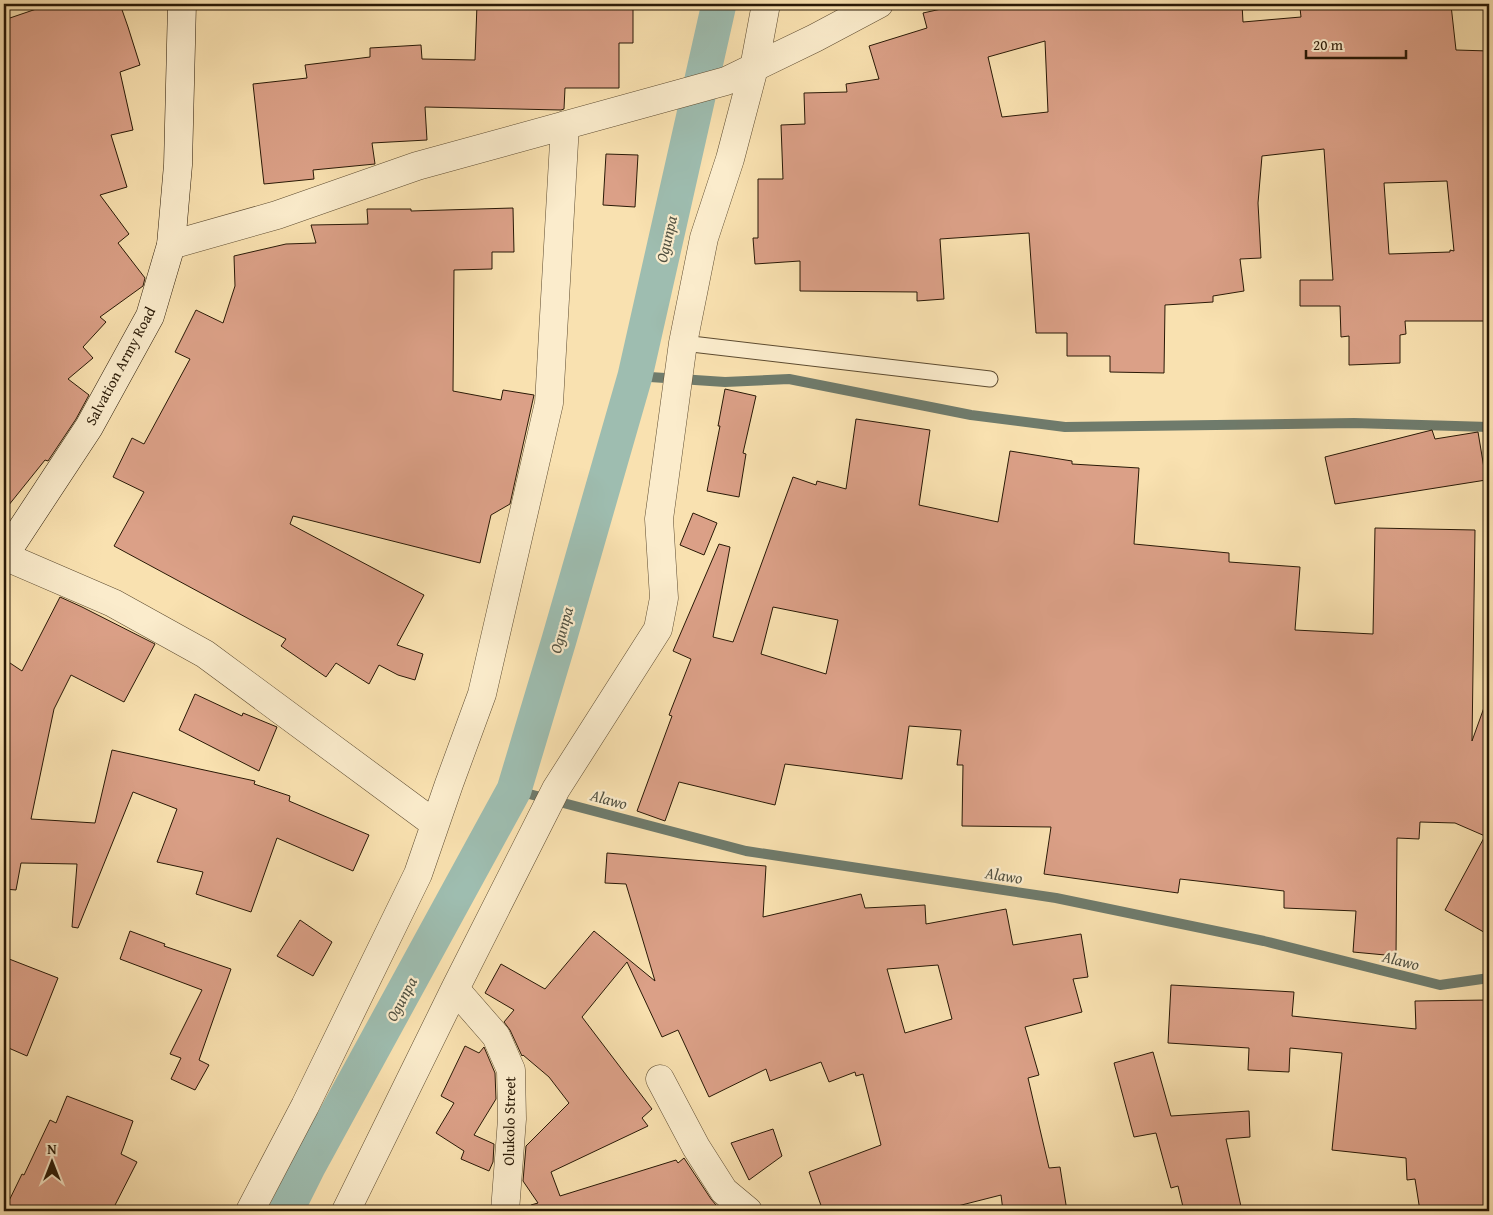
<svg xmlns="http://www.w3.org/2000/svg" width="1493" height="1215" viewBox="0 0 1493 1215" font-family="'Gentium Book Plus',serif">
	<style>
		.lines { fill: none; stroke-linecap: round; stroke-linejoin: round }
		.stream { stroke: #6f7b6c; stroke-width: 10 }
		.canal { stroke: #9ebdb0; stroke-width: 35 }
		.building { fill: #dba087; stroke: #291906; fill-rule: evenodd }
		.lane-casing { stroke: #5d4b30; stroke-width: 17 }
		.street-casing { stroke: #5d4b30; stroke-width: 29 }
		.secondary-casing { stroke: #291906; stroke-width: 29 }
		.lane { stroke: #fbeccc; stroke-width: 15 }
		.street { stroke: #fbeccc; stroke-width: 28 }
		.secondary { stroke: #fbeccc; stroke-width: 28 }
		.labels { text-anchor: middle; dominant-baseline: central; stroke-width: 4.5; stroke-linejoin: round; paint-order: stroke }
		.street-label { font-size: 15px; fill: #291906; stroke: #fbeccc }
		.water-label { font-size: 16px; font-style: italic; fill: #525242; stroke: #fbeccc }
	</style>
	<rect width="100%" height="100%" fill="#f9e1b0"/>
	<filter id="stains"><feTurbulence type="fractalNoise" baseFrequency=".004" numOctaves="4"/><feColorMatrix values="0 0 0 0 .2 0 0 0 0 .09 0 0 0 0 .02 0 0 0 .5 -.17"/></filter>
	<radialGradient id="worn" r=".72"><stop offset=".6" stop-color="#630" stop-opacity="0"/><stop offset="1" stop-color="#630" stop-opacity=".3"/></radialGradient>
	<g class="lines">
		<path class="stream" d="M635,376L725,382L789,379L971,415L1065,427L1354,423L1489,427
			M514,790L746,851L1056,898L1264,941L1440,985L1489,978"/>
		<path class="canal" d="M286,1211L309,1165L514,790L559,640L635,376L719,4"/>
	</g>
	<path class="building" d="M51,4H120L128,27L140,65L120,72L133,130L111,135L127,187L100,195L129,234L118,243L145,278L143,286L100,317L106,322L83,347L93,358L68,379L89,395L76,419L48,461L45,460L4,511V20Z
		M477,4H633V43H619V88H565L564,109L561,110L425,107L427,140L372,143L375,164L313,170L314,179L264,184L253,84L307,78L305,65L370,57V48L421,45L422,59L475,60Z
		M964,4H1242L1243,22L1301,17L1300,8H1309V4H1419V9L1451,5L1456,50L1489,51V321H1405L1406,334L1400,335V363L1349,365V336L1341,337L1340,306H1300V280H1333L1324,149L1262,156L1258,203L1261,258L1240,259L1244,291L1213,296V302L1165,305L1164,373L1110,372V356H1067V333H1036L1029,233L940,239L944,299L917,301V292L800,291V261L755,264L753,238H758V179H783L781,125L805,124L804,93L847,92L846,84L879,79L869,46L927,28L923,13ZM1045,41L1048,112L1002,117L988,57ZM1447,181L1454,251L1450,250V252L1389,254L1384,183Z
		M606,154L638,155L635,207L603,205Z
		M513,208L514,252H492V269L454,270L453,391L501,400L503,390L534,395L510,504L491,515L480,563L293,516L290,524L424,595L397,645L423,654L415,680L398,675L379,665L369,684L336,663L326,677L281,646L286,639L114,546L144,492L113,477L132,438L144,444L190,359L175,352L196,310L223,323L235,286L234,256L286,244L316,243L311,225L368,224L367,209H411V211Z
		M725,389L756,396L743,453L746,454L739,497L707,491L720,426H718Z
		M856,419L930,430L919,505L998,522L1010,451L1072,461V464L1139,468L1134,544L1229,553V562L1300,567L1295,630L1373,634L1375,528L1475,530L1472,741L1486,702L1489,703V935L1445,910L1485,836L1455,823L1420,822L1419,839L1397,838L1396,956L1353,952L1356,911L1284,908V891L1180,879L1178,893L1044,874L1051,827L962,826L963,765H957L961,730L909,726L902,779L785,764L775,805L679,782L665,821L637,811L672,716L669,715L691,659L673,651L719,544L730,547L713,637L733,642L793,477L816,485L817,481L846,489ZM773,607L838,620L826,674L761,654Z
		M1432,430L1435,439L1478,432L1486,480L1335,504L1325,457Z
		M693,513L717,523L704,555L680,545Z
		M60,597L82,607L155,644L124,702L71,675L54,709L31,819L95,823L112,750L255,781L254,784L290,796L289,801L369,835L353,871L277,838L251,912L196,894L203,872L157,862L177,809L133,792L78,928L72,927L77,864L21,863L16,890L4,889V659L22,671Z
		M195,694L242,716L243,713L277,727L259,771L179,730Z
		M607,853L766,866L763,917L861,894L865,908L925,905L926,924L1006,909L1013,945L1081,934L1088,977L1073,979L1082,1012L1025,1027L1039,1075L1028,1078L1049,1168L1060,1167L1067,1211H1003L1001,1195L938,1211H823L809,1172L881,1145L863,1074L856,1076L855,1072L829,1082L821,1062L770,1081L766,1069L709,1097L678,1030L662,1037L627,962L582,1017L652,1109L642,1118L648,1126L551,1172L560,1196L676,1160L678,1163L684,1158L711,1199L716,1205L707,1211H532L531,1205L538,1203L523,1181L526,1146L569,1103L549,1077L523,1055L522,1056L510,1030L504,1022L514,1010L485,993L501,964L545,989L594,931L655,981L626,884L605,883ZM938,965L952,1019L905,1033L887,969Z
		M300,920L332,942L313,976L277,956Z
		M130,931L165,944L164,946L231,969L199,1060L209,1065L195,1090L171,1079L181,1058L170,1054L202,990L120,959Z
		M4,957L58,978L27,1056L4,1046Z
		M1171,985L1294,992L1292,1016L1416,1029L1415,1001L1489,1000V1211H1420L1415,1179L1407,1180L1406,1158L1332,1150L1342,1053L1290,1048L1289,1072L1248,1070L1249,1048L1168,1043Z
		M465,1046L479,1053L484,1047L495,1073L496,1099L474,1135L494,1144L493,1162L489,1171L461,1159L464,1151L436,1133L454,1103L441,1096Z
		M1153,1052L1171,1116L1249,1111L1250,1137L1226,1139L1242,1211H1184L1178,1186L1171,1188L1156,1133L1134,1137L1114,1063Z
		M67,1096L133,1121L121,1154L137,1162L112,1211H4L22,1174L24,1175L50,1120L56,1123Z
		M773,1129L782,1156L749,1180L731,1143Z"/>
	<g class="lines">
		<defs>
			<path id="lane" d="M683,343L990,379"/>
			<path id="street" d="M171,245L277,215L417,166L726,81L815,38L879,4
				M4,556L113,603L205,654L435,824
				M455,989L496,1036L511,1070L512,1119L505,1211
				M660,1079L696,1147L724,1191L748,1211
				M250,1211L305,1106L418,874L449,784L482,694L549,403L565,125
				M346,1211L455,989L556,789L658,629L664,598L659,519L683,343L704,238L730,159L754,68L766,4"/>
			<path id="secondary" d="M4,556L89,427L150,316L171,245L178,165L182,4"/>
		</defs>
		<use href="#lane" class="lane-casing"/>
		<use href="#street" class="street-casing"/>
		<use href="#secondary" class="secondary-casing"/>
		<use href="#lane" class="lane"/>
		<use href="#street" class="street"/>
		<use href="#secondary" class="secondary"/>
	</g>
	<g class="labels">
		<g class="street-label">
			<text transform="translate(120 366) rotate(-62)">Salvation Army Road</text>
			<text transform="translate(509 1121) rotate(-89)">Olukolo Street</text>
		</g>
		<g class="water-label">
			<text transform="translate(666 239) rotate(-77)">Ogunpa</text>
			<text transform="translate(561 630) rotate(-74)">Ogunpa</text>
			<text transform="translate(609 799) rotate(15)">Alawo</text>
			<text transform="translate(1004 875) rotate(9)">Alawo</text>
			<text transform="translate(1401 960) rotate(14)">Alawo</text>
			<text transform="translate(401 999) rotate(-62)">Ogunpa</text>
		</g>
	</g>
	<rect width="1493" height="1215" fill="none" stroke="#f9e1b0" stroke-width="20"/>
	<rect x="5" y="5" width="1483" height="1205" fill="none" stroke="#291906" stroke-width="2.5"/>
	<rect x="10" y="10" width="1473" height="1195" fill="none" stroke="#291906"/>
	<g transform="translate(52 1162)" stroke="#fbeccc" stroke-width="4" paint-order="stroke">
	<path d="M0-4L9 19L0 12L-9 19Z" fill="#291906"/>
	<text y="-8" font-size="14" font-weight="bold" text-anchor="middle" fill="#291906">N</text>
	</g>
	<path d="M1306 50v8h100v-8" fill="none" stroke="#291906" stroke-width="2.5"/>
	<text x="1313" y="50" font-size="15" fill="#291906" stroke="#fbeccc" stroke-width="4" paint-order="stroke">20 m</text>
	<rect width="100%" height="100%" filter="url(#stains)"/>
	<rect width="100%" height="100%" fill="url(#worn)"/>
</svg>
